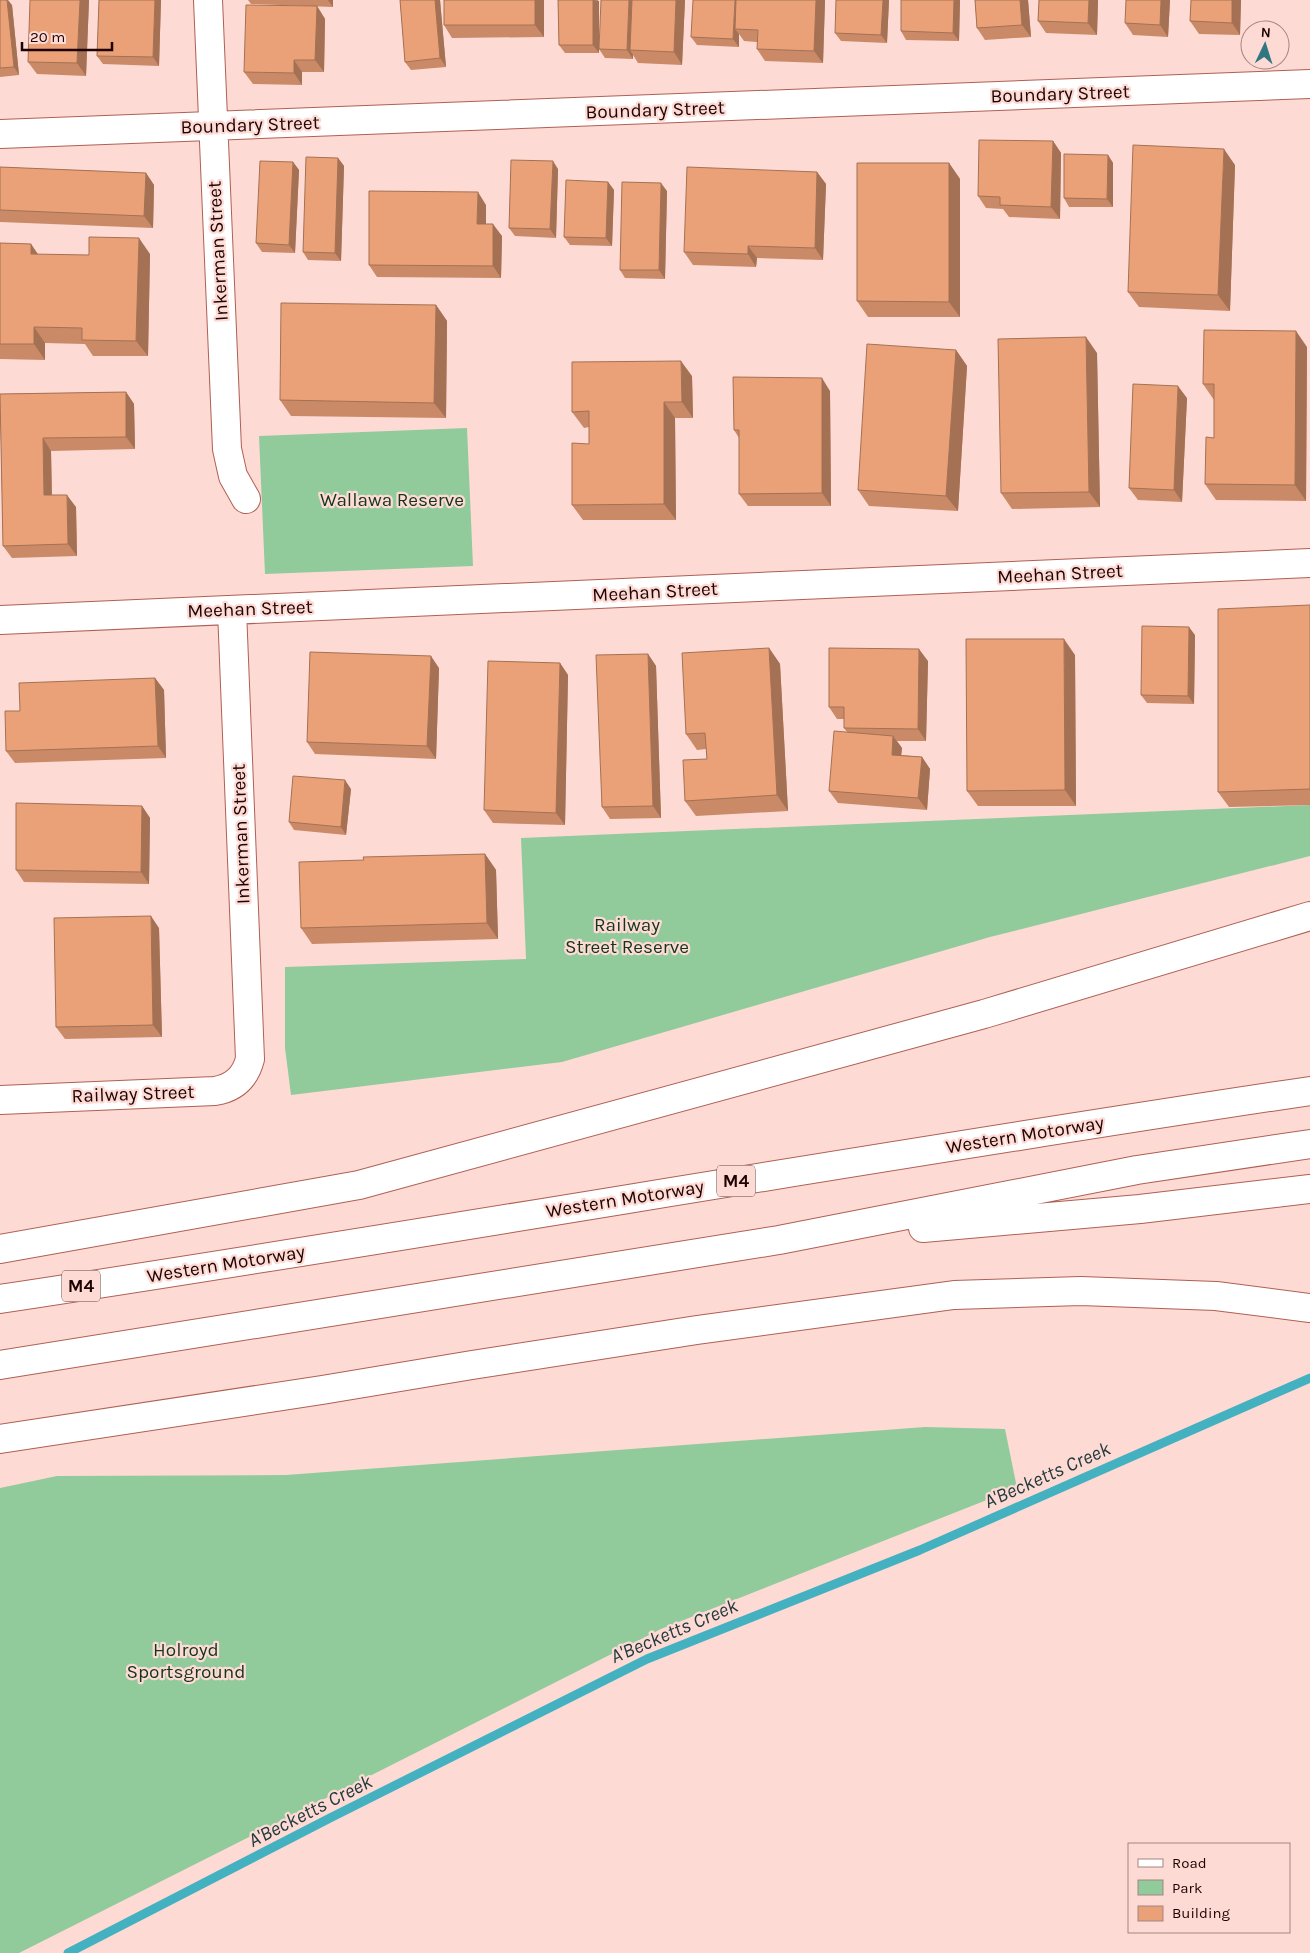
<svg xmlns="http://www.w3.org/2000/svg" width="1310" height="1953" viewBox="0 0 1310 1953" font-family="Karla,sans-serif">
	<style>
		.green { fill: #91cb9b }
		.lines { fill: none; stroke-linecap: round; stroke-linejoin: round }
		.stream { stroke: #44b1c1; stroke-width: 9 }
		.minor-casing { stroke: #ae6054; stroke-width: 30 }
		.motorway-casing { stroke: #ae6054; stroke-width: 30 }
		.minor { stroke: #fff; stroke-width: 28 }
		.motorway { stroke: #fff; stroke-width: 28 }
		.wall { fill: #ca8a67 }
		.shaded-wall { fill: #a47154 }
		.building { fill: #eba178; stroke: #a47154 }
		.labels { text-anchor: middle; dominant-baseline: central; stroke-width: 4.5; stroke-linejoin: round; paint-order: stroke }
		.shield { fill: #fedad4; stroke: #614441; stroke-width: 1 }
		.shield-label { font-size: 18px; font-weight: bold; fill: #1e0302 }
		.street-label { font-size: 19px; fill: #1e0302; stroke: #fedad4 }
		.park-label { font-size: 19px; fill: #12351b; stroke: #fedad4 }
		.water-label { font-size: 20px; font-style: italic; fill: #223a3e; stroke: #fedad4 }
	</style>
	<rect width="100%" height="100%" fill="#fedad4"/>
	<path class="green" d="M467,428L473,566L265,574L259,436Z
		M1310,805V856L990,937L562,1062L291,1095L285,1048V967L526,959L521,838Z
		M925,1427L1005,1429L1017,1488L661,1629L19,1953H0V1488L57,1476L286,1475Z"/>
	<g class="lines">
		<path class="stream" d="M68,1953L330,1818L647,1659L920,1550L1310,1378"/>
		<defs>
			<path id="minor" d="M208,0L227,449L233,476L246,499
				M0,134L1310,84
				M0,620L1310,563
				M0,1100L215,1091C233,1088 245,1078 250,1059L232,610"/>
			<path id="motorway" d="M923,1228L1140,1209L1310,1189
				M0,1249L359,1185L984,1014L1310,916
				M0,1299C437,1233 873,1156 1310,1091
				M0,1365L779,1240L1137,1170L1310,1144
				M0,1439L322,1390L472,1365L697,1330L954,1295L1081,1291L1216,1296L1310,1308"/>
		</defs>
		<use href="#minor" class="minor-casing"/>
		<use href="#motorway" class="motorway-casing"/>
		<use href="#minor" class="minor"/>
		<use href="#motorway" class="motorway"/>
	</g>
	<path class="wall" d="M0,0L12,5L19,75L0,77Z
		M89,0L86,76L37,74L28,62Z
		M99,0H161L159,66L103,64L97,56Z
		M248,0H333V7L251,4Z
		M400,0H440L446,67L411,70L405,62Z
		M544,0V37L452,38L444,25Z
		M558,0H598L599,53H565L559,45Z
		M685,0L682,65L638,63L633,55V59L605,58L599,49Z
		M825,0L823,63L765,61L757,49V42L744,41L739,34V47L697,45L691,37Z
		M889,0L887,43L841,41L835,33Z
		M901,0H960L959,41L906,40L901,31Z
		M975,0H1028L1031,37L985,40L977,28Z
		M1039,0H1098L1097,35L1046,33L1038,21Z
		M1170,0L1168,37L1133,35L1125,23Z
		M1191,0H1241L1240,35L1199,34L1190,21Z
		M317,6L325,19L324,72H302V85L253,84L244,72Z
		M1053,141L1061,153L1060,219L1009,217L1003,209L986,208L978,196Z
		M1108,155L1113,163V207H1069L1064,198Z
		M338,158L344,166L341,261L308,260L303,252Z
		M293,162L299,170L295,253L262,252L256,243Z
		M949,163L960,179V317H868L857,301Z
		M1235,165L1230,311L1139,307L1128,292Z
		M0,167L146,173L154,185L153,228L0,222Z
		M558,169L556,238L515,236L509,228Z
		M817,172L826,184L823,260L757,258L756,267L693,265L684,252Z
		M608,182L614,190L612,246L570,245L564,237Z
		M667,191L665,279L625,278L620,270Z
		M486,205V224L502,236L501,278L377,277L369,265Z
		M0,243L31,244L38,255H89L150,254L148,356H93L85,344L45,343V360L0,359Z
		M436,305L447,321L446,418L291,416L280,400Z
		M1307,347L1306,501L1216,500L1205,484L1214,438V400L1203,384Z
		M956,350L967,366L958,511L869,506L858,490Z
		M1097,353L1100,507L1012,509L1001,493Z
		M692,376L693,418H675L676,520H583L572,505L589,444V427L584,428L572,412Z
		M830,391L831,506H748L739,494V438L734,430Z
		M126,392L134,404L135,449L51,451L52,495L76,507L77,556L12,558L3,546L0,394Z
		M1187,398L1182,502L1138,500L1129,488Z
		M1310,605V805L1229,807L1218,792Z
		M1195,635L1194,704L1147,703L1141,695Z
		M769,648L780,664L788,811L696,816L685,801L707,759L706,749L697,750L686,734Z
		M648,654L656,666L661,818L610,819L602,807Z
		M1075,655L1076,806H978L967,791Z
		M928,661L926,741H897L902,748L901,755L922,757L930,769L927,810L838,803L829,791L847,732L844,728V719H837L829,707Z
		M560,663L568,675L565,825L493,823L484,810Z
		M439,668L436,759L315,754L307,742Z
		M155,678L164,690L166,758L15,763L6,751L20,711Z
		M351,789L346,835L294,830L289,822Z
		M142,806L150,818L149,884L24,882L16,870Z
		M485,854L496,870L498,939L312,944L301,928L364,860Z
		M159,928L162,1037L65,1039L56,1027Z"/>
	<path class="shaded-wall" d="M7,0H8L12,5L19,75L14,67Z
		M80,0H89L86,76L77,63Z
		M155,0H161L159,66L153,57Z
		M328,0H333V7Z
		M435,0H440L446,67L440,58Z
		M535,0H544V37L535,25Z
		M593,0L599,1V53L593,45Z
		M629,0H635L630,50L633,55V59L627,50Z
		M676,0H685L682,65L674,52Z
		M735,0H741L735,29L739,34V47L733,39Z
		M816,0H825L823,63L814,51Z
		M883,0H889L887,43L881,35Z
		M954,0H960L959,41L953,33Z
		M1020,0H1028L1031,37L1022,25Z
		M1089,0H1098L1097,35L1088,23Z
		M1161,0H1170L1168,37L1160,25Z
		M1232,0H1241L1240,35L1232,23Z
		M317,6L325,19L324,72L315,60Z
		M294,60L302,72V85L294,73Z
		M1053,141L1061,153L1060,219L1051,207Z
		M1224,149L1235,165L1230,311L1218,295Z
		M1108,155L1113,163V207L1107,199Z
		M338,158L344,166L341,261L335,253Z
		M553,161L558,169L556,238L550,229Z
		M293,162L299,170L295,253L289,245Z
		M949,163L960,179V317L949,302Z
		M817,172L826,184L823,260L815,248Z
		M146,173L154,185L153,228L144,216Z
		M608,182L614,190L612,246L606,238Z
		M661,183L667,191L665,279L659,270Z
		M478,192L486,205V236L477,224Z
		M493,224L502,236L501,278L493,266Z
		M139,238L150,254L148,356L136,341Z
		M31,244L42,260L31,254Z
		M748,246L757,258L756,267L748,254Z
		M436,305L447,321L446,418L434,403Z
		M34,327L45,343V360L34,344Z
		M1296,331L1307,347L1306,501L1295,485Z
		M1086,337L1097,353L1100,507L1089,492Z
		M956,350L967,366L958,511L946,496Z
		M681,361L692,376L693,418L682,402Z
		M822,378L830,391L831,506L822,493Z
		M1178,386L1187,398L1182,502L1174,490Z
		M126,392L134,404L135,449L126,437Z
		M664,402L675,418L676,520L664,504Z
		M43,438L51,451L52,507L44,495Z
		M67,495L76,507L77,556L68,544Z
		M1189,627L1195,635L1194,704L1188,696Z
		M1064,639L1075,655L1076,806L1065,790Z
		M769,648L780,664L788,811L777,795Z
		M919,649L928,661L926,741L918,729Z
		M648,654L656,666L661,818L653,806Z
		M431,656L439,668L436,759L427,746Z
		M560,663L568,675L565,825L556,813Z
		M155,678L164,690L166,758L158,746Z
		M893,736L902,748L900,767L892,755Z
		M922,757L930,769L927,810L918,798Z
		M345,780L351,789L346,835L341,827Z
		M142,806L150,818L149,884L141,872Z
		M485,854L496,870L498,939L487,923Z
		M151,916L159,928L162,1037L153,1025Z"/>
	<path class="building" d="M0,0H7L14,67L0,68Z
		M30,0H80L77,63L28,62Z
		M99,0H155L153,57L97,56Z
		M400,0H435L440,58L405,62Z
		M444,0H535V25H444Z
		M558,0H593V45H559Z
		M601,0H629L627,50L599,49Z
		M632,0H676L674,52L630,50Z
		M693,0H735L733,39L691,37Z
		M736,0H816L814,51L757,49L758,30L735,29Z
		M836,0H883L881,35L835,33Z
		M901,0H954L953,33L901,31Z
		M975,0H1020L1022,25L977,28Z
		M1039,0H1089L1088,23L1038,21Z
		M1126,0H1161L1160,25L1125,23Z
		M1191,0H1232V23L1190,21Z
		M246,5L317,6L315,60H294V73L244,72Z
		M979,140L1053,141L1051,207L1000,205V197L978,196Z
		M1133,145L1224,149L1218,295L1128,292Z
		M1064,154L1108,155L1107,199L1064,198Z
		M306,157L338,158L335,253L303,252Z
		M511,160L553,161L550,229L509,228Z
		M260,161L293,162L289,245L256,243Z
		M857,163H949V302L857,301Z
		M0,167L146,173L144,216L0,210Z
		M687,167L817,172L815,248L748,246V254L684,252Z
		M566,180L608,182L606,238L564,237Z
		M622,182L661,183L659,270H620Z
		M369,191L478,192L477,224H493V266L369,265Z
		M89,237L139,238L136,341L82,340V328L34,327V344H0V243L31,244V254L89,255Z
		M281,303L436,305L434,403L280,400Z
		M1204,330L1296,331L1295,485L1205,484L1206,437L1214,438V384H1203Z
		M1086,337L1089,492L1001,493L998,339Z
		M867,344L956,350L946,496L858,490Z
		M681,361L682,402H664V504L572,505V443L589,444V411L572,412V362Z
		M733,377L822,378V493L739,494V430H734Z
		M1133,384L1178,386L1174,490L1129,488Z
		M126,392V437L43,438L44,495H67L68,544L3,546L0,394Z
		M1310,605V789L1218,792V609Z
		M1142,626L1189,627L1188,696L1141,695Z
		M966,639H1064L1065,790L967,791Z
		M769,648L777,795L685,801L683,760L707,759L705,733L686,734L682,653Z
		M829,648L919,649L918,729L844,728V707H829Z
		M310,652L431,656L427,746L307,742Z
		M648,654L653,806L602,807L596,655Z
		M488,661L560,663L556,813L484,810Z
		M155,678L158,746L6,751L5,711H20L19,683Z
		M834,731L893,736L892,755L922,757L918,798L829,791Z
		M293,776L345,780L341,827L289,822Z
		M16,803L142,806L141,872L16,870Z
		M485,854L487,923L301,928L299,862L364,860L363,857Z
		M151,916L153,1025L56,1027L54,918Z"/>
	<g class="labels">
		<g class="shield">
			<rect x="717" y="1165.5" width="38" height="31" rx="4"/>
			<rect x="62" y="1270.5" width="38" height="31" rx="4"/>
		</g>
		<g class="shield-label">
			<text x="736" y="1181">M4</text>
			<text x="81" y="1286">M4</text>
		</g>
		<g class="street-label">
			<text transform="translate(1060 94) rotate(-2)">Boundary Street</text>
			<text transform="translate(655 110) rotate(-2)">Boundary Street</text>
			<text transform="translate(250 125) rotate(-2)">Boundary Street</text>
			<text transform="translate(218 251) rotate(-93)">Inkerman Street</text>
			<text transform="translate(1060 574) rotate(-3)">Meehan Street</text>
			<text transform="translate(655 592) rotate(-3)">Meehan Street</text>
			<text transform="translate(250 609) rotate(-2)">Meehan Street</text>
			<text transform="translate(241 834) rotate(-92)">Inkerman Street</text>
			<text transform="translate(133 1094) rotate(-2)">Railway Street</text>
			<text transform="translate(1025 1135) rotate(-9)">Western Motorway</text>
			<text transform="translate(625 1199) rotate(-9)">Western Motorway</text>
			<text transform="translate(226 1264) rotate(-9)">Western Motorway</text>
		</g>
		<g class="park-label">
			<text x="392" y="500">Wallawa Reserve</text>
			<text x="627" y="925">Railway<tspan x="627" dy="22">Street Reserve</tspan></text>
			<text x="186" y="1650">Holroyd<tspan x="186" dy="22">Sportsground</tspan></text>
		</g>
		<g class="water-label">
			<text transform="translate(1047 1475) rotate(-24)">A'Becketts Creek</text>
			<text transform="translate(674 1631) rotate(-23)">A'Becketts Creek</text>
			<text transform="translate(310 1811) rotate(-27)">A'Becketts Creek</text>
		</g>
	</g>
	<rect x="1128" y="1843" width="162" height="90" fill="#fedad4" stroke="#a48480"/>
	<rect x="1138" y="1859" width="25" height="8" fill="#ffffff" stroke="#a48480"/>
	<text x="1172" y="1868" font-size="15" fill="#1e0302">Road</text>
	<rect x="1138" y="1880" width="25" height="15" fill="#91cb9b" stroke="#a48480"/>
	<text x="1172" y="1893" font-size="15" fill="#1e0302">Park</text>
	<rect x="1138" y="1906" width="25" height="15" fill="#eba178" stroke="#a48480"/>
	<text x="1172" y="1918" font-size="15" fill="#1e0302">Building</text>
	<g transform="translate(1265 45) rotate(4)"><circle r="24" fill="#fedad4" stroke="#a48480"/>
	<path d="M0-4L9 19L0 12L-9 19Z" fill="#307782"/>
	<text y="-8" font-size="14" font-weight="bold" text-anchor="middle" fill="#1e0302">N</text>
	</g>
	<path d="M22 42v8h90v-8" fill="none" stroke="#1e0302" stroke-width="2.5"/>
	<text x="30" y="42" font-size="15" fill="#1e0302" stroke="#fedad4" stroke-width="4" paint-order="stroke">20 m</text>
</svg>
